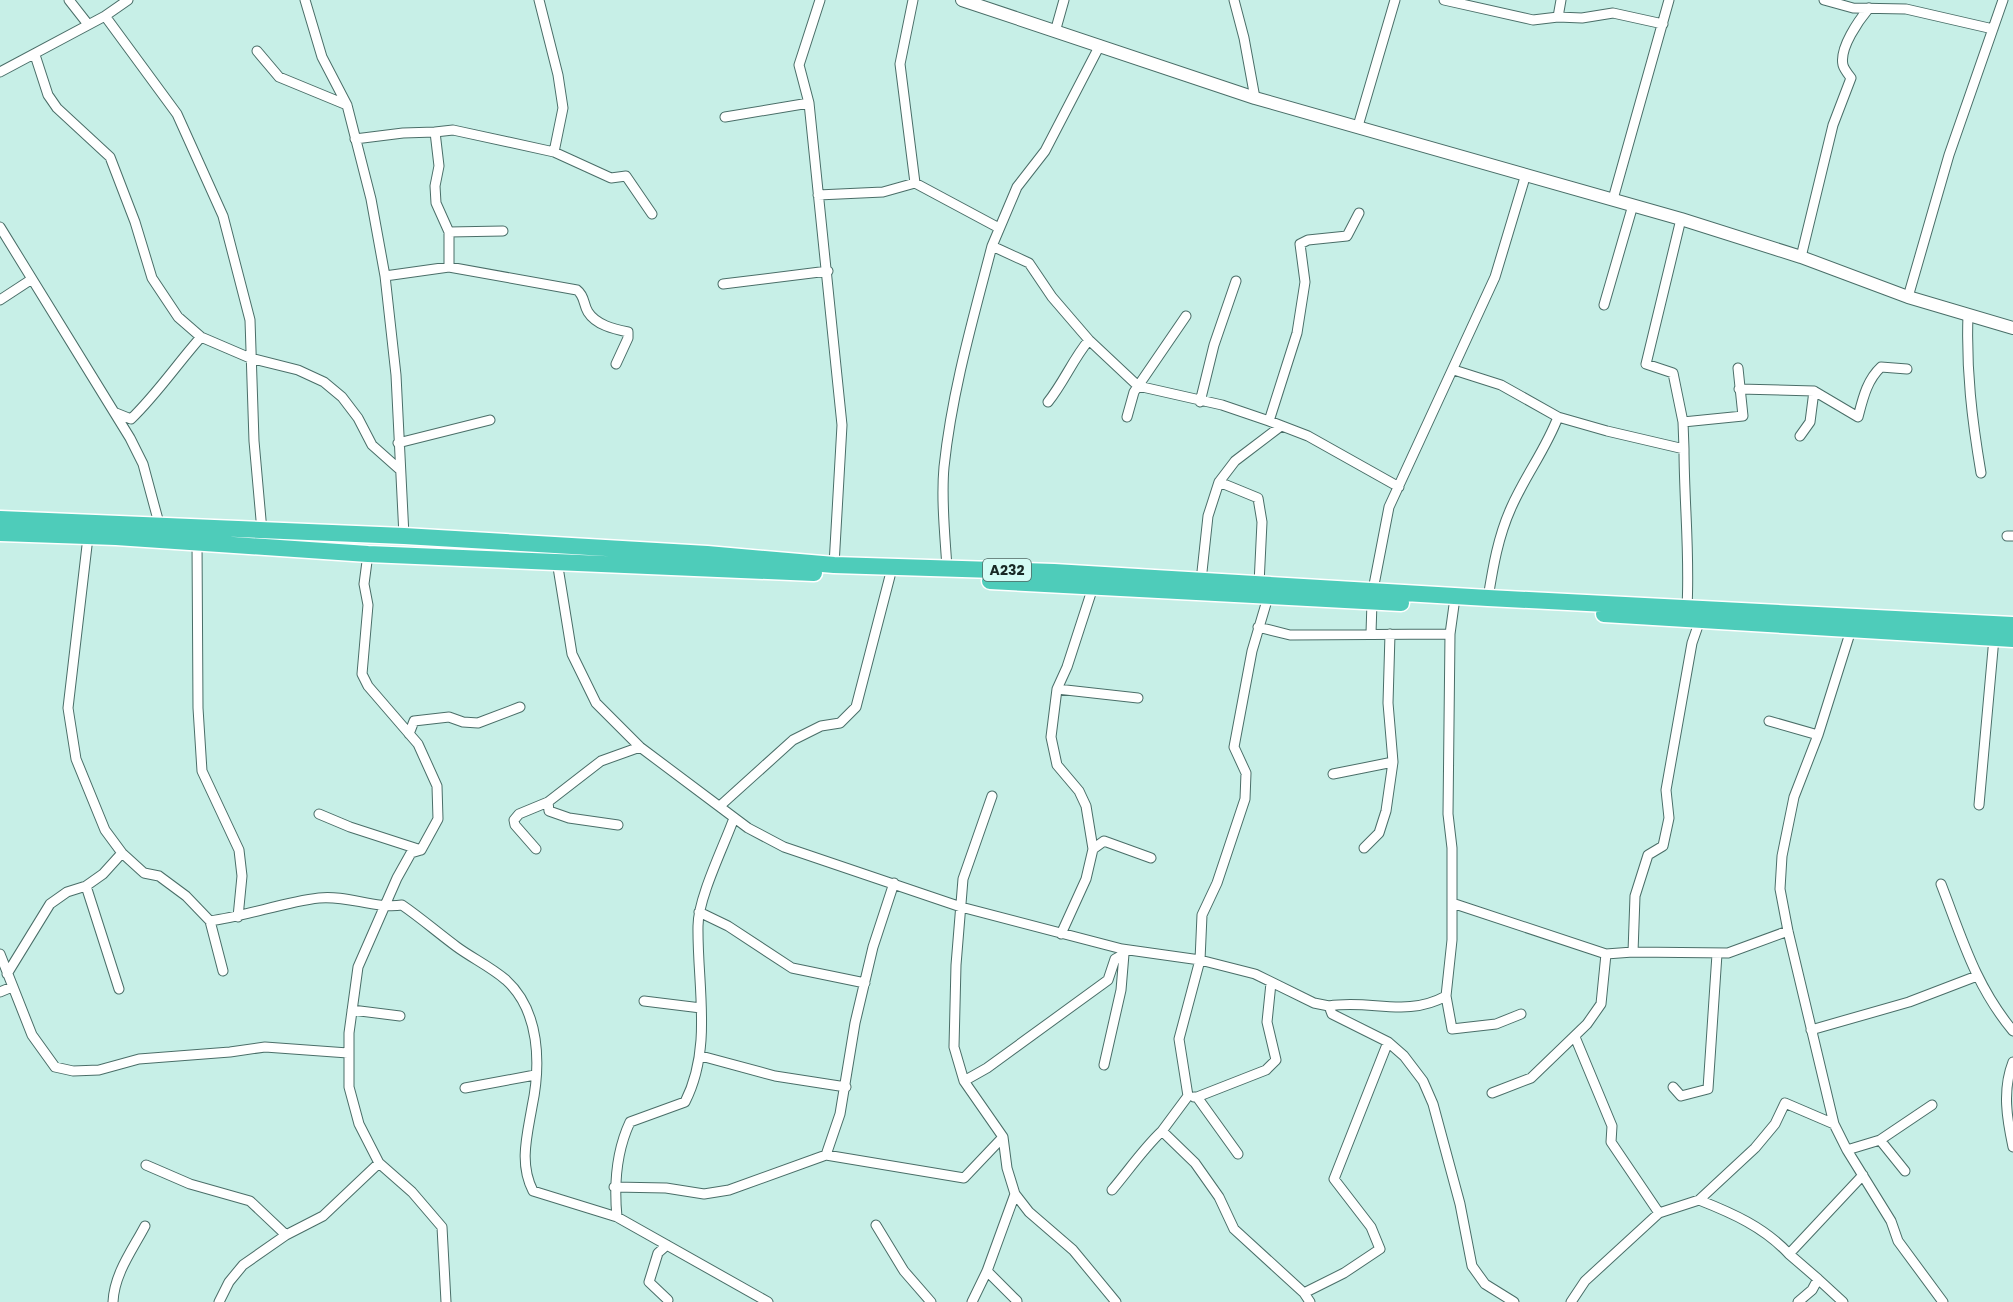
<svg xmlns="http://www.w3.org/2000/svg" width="2013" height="1302" viewBox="0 0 2013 1302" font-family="Poppins,sans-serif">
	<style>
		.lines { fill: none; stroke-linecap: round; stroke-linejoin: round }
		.street-casing { stroke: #4a6e68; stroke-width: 11 }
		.secondary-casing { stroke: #4a6e68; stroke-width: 14 }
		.highway-casing { stroke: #fff; stroke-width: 19 }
		.street { stroke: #fff; stroke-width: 9 }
		.secondary { stroke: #fff; stroke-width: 12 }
		.highway { stroke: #4eccba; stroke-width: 16 }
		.labels { text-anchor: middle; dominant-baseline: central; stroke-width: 4.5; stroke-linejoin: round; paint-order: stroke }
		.shield { fill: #d4fcf5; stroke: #516864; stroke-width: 1.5 }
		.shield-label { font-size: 14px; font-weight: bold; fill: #192926 }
	</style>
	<rect width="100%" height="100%" fill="#c7efe7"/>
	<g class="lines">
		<defs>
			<path id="street" d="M69,0L87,23
				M305,0L322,57L347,105L371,199L385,276L396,375L404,536
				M539,0L558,75L563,108L554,152
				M820,0L799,65L809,103L842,425L834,565
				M913,0L900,64L915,183
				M1234,0L1244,38L1255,98
				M1444,0L1533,20L1558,17L1582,18L1613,13L1663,24
				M1824,0L1853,8L1906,9L1993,29
				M105,16L177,114L223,216L250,320L254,441L262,531
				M1558,17L1561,0
				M1055,32L1064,0
				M257,51L279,77L347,105
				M35,55L48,95L57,108L110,157L135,222L152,278L178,317L201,337L250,358L298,370L324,382L342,397L358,418L372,445L399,469
				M0,72L105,16L128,0
				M725,117L809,103
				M1358,126L1395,0
				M435,132L453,130L554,152L611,178L626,176L652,214
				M355,139L403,133L435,132L439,166L435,186L436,203L449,232V267
				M818,195L883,192L915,183L999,228
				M1613,199L1669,0
				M1681,219L1646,364L1673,373L1683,422L1684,449
				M0,227L130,438L143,464L160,527
				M449,232L503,231
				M992,246L1017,187L1045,151L1100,45
				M1801,257L1833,125L1851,78C1848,74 1844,69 1843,65C1839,48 1859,20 1869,8
				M385,276L449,267L577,290C585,296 583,304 588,312C596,325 614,329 628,332V338L616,364
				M723,284L828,271
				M1908,297L1949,155L2003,0
				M0,300L32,279
				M1604,305L1633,205
				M1968,315C1966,370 1972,420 1981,473
				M1454,370L1501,385L1558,417C1546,449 1525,476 1511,508C1498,537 1493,567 1488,598
				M1739,389L1814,391L1858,417C1863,398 1867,380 1881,367L1907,369
				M1048,402C1064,382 1073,359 1089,340
				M1200,402L1214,345L1236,281
				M116,413L131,419C157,394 177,364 201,337
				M1127,417L1134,392L1186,316
				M1558,417L1607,431L1684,449C1684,501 1690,554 1687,607
				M1269,421L1297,333L1305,282L1300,244L1308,240L1347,236L1359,213
				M1683,422L1743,416L1738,368
				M1800,436L1810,422L1814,391
				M398,443L490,420
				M1219,482L1235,461L1281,426
				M2007,536H2013
				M88,537L68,708L76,759L105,830L122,853L144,873L159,876L186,896L210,921C247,916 284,902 319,898C348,895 374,909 402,905C421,918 438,933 457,947C472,958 491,967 506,980C540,1011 541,1064 532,1107C527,1136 519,1164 533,1191L617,1217L768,1302
				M197,542L198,708L202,771L239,850L242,876L238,917
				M368,554L364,584L368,605L362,674L368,686L418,744L437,786L438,819L421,850L411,853L397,878L358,967L349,1033V1087L359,1124L379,1163L412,1192L442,1227L446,1302
				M557,561L572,654L596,703L640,747L748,828L784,847L961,907L1122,949L1200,960L1255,974L1314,1003L1329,1006L1332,1014L1388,1042L1404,1056L1423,1081L1433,1104L1460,1204L1472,1266L1485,1284L1514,1302
				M947,568C945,535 941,500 944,467C952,391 973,319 992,246L1029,263L1052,297L1089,340L1138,386L1222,405L1269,421L1308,436L1399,487
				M1201,581L1208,516L1219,482L1258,498L1262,522L1259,584
				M1373,590L1389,507L1495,277L1526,174
				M1268,597L1252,651L1234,747L1246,773L1245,799L1217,883L1202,915L1200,960L1179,1039L1188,1096L1162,1131L1195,1163L1219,1197L1234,1229L1304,1293L1310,1302
				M1258,627L1290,635L1450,634
				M1851,630L1818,735L1794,797L1782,856L1780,889L1788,931L1834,1124L1847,1150L1891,1221L1898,1241L1943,1302
				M1371,633L1372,602
				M1057,689L1138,698
				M1769,721L1818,735
				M409,734L414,721L449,717L463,722L478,723L520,707
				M1333,774L1393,762
				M992,796L963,879L956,965L954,1047L964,1081L1003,1137L1007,1168L1015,1194L1029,1212L1073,1250L1116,1302
				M721,805L793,740L821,726L840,723L856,707L890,576
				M1979,805L1994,638
				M319,814L350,827L421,850
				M618,825L569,818L549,811L548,802L601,761L640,747
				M1364,848L1379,833L1386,811L1393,762L1388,703L1390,634
				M536,849L515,825L514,820L519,814L548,802
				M1093,849L1104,841L1151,858
				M1941,884C1962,938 1975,985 2013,1031
				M86,886L119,989
				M1452,903L1606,954L1633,952L1728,953L1788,931
				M699,912L728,926L792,968L865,983
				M210,921L223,971
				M1061,934L1086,879L1093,849L1086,806L1079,791L1057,765L1051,737L1057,689L1067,667L1093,587
				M1633,952L1635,896L1648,855L1663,846L1669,818L1666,790L1692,643L1700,620
				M0,954L32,1035L55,1067L73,1071L99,1070L139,1059L230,1052L265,1047L348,1053
				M7,974L50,904L67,892L86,886L103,874L122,853
				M0,992L12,987
				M1446,996L1452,1029L1496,1024L1521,1014
				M644,1001L701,1008
				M1329,1006C1371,999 1406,1018 1446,996L1452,940V848L1448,814L1450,634L1454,605
				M352,1010L400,1016
				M1811,1030L1909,1002L1977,976
				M1575,1037L1612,1126L1611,1142L1659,1213
				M701,1056L775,1076L846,1087
				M2013,1062C2002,1090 2007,1119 2013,1147
				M1104,1065L1121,990L1124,954
				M964,1081L987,1068L1108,980L1115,959L1124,954L1122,949
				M1673,1087L1681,1096L1708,1089L1717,954
				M465,1088L535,1075
				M1492,1093L1531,1078L1587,1024L1601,1004L1606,954
				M1194,1097H1197L1238,1154
				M1197,1097L1266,1070L1276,1060L1267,1022L1271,983
				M1880,1140L1905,1171
				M1847,1150L1880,1140L1932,1105
				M826,1155L840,1114L855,1023L873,947L894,883
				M146,1165L190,1184L250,1201L286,1235
				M614,1187L666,1188L704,1194L729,1190L826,1155L964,1178L1003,1137
				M1112,1190C1129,1170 1143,1149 1162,1131
				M1699,1200C1732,1213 1764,1227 1789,1254L1863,1175
				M617,1217C614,1186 616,1152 630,1122L685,1102C713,1047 697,985 698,926C698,898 724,846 734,818
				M876,1225L904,1271L931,1302
				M667,1245L658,1253L649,1282L668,1300
				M1789,1254L1818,1279L1812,1290L1798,1302
				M987,1271L1017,1301
				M1818,1279L1843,1302
				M1304,1293L1344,1273L1380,1249L1371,1227L1334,1179L1388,1042
				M113,1302C114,1274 133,1249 145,1226
				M219,1302L229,1282L243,1265L286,1235L323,1216L379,1163
				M972,1302L987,1271L1015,1194
				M1571,1302L1585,1281L1659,1213L1699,1200L1755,1148L1775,1124L1785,1103L1834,1124"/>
			<path id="secondary" d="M962,0L1255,98L1681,219L1801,257L1908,297L2013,328"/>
			<path id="highway" d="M0,519L404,536L707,554L834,565L1054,572L1488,598L2013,625
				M0,533L116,537L368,554L814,573
				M990,581L1401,603
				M1604,614L2013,639"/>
		</defs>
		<use href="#street" class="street-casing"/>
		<use href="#secondary" class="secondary-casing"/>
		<use href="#highway" class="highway-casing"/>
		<use href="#street" class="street"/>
		<use href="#secondary" class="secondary"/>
		<use href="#highway" class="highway"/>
	</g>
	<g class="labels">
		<rect class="shield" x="983" y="559" width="48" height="22" rx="4.5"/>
		<g class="shield-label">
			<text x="1007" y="570">A232</text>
		</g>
	</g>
</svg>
